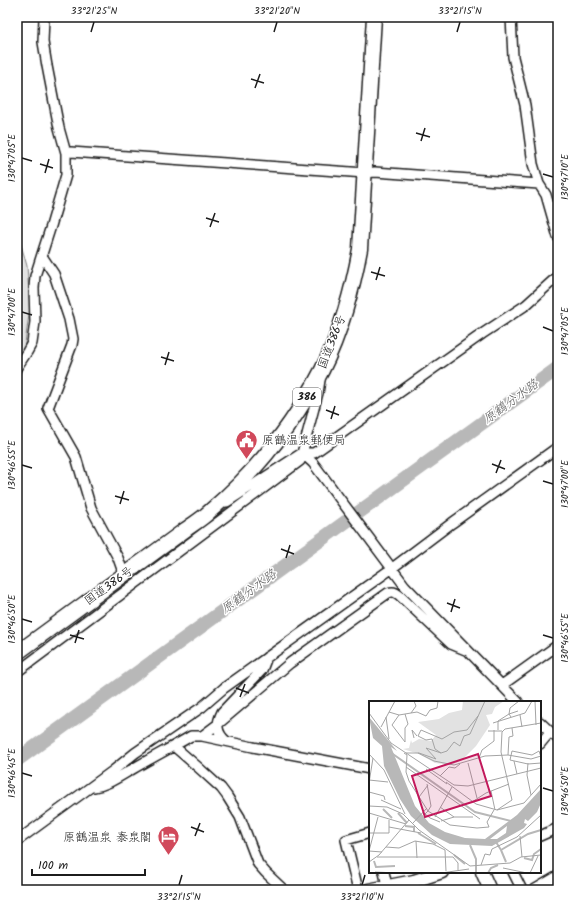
<svg xmlns="http://www.w3.org/2000/svg" width="575" height="907" viewBox="0 0 575 907" font-family="Kalam,'Klee One',sans-serif">
	<style>
		.green { fill: #e2e2e2; stroke: #7f7f7f }
		.lines { fill: none; stroke-linecap: round; stroke-linejoin: round }
		.river { stroke: #b8b8b8; stroke-width: 14 }
		.minor-casing { stroke: #1c1c1c; stroke-width: 12 }
		.major-casing { stroke: #1c1c1c; stroke-width: 15 }
		.highway-casing { stroke: #1c1c1c; stroke-width: 17 }
		.minor { stroke: #fff; stroke-width: 9 }
		.major { stroke: #fff; stroke-width: 12 }
		.highway { stroke: #fff; stroke-width: 14 }
		.ticks { fill: none; stroke: #1c1c1c; stroke-width: 1.5 }
		.labels { text-anchor: middle; dominant-baseline: central; stroke-width: 3; stroke-linejoin: round; paint-order: stroke }
		.shield { fill: #fff; stroke: #606060; stroke-width: 1 }
		.shield-label { font-size: 11px; font-weight: bold; fill: #1c1c1c }
		.street-label { font-size: 12px; fill: #1c1c1c; stroke: #fff }
		.poi-label { font-size: 12px; fill: #1c1c1c; stroke: #fff; text-anchor: start }
		.water-label { font-size: 13px; font-style: italic; fill: #5a5a5a; stroke: #fff }
		.inset-river { fill: none; stroke: #b8b8b8; stroke-width: 2 }
		.inset-road { fill: none; stroke: #a4a4a4; stroke-width: 1 }
		.view { fill: #c2185b; fill-opacity: 0.15; stroke: #c2185b; stroke-width: 2 }
		.inset-edge { fill: none; stroke: #1c1c1c; stroke-width: 2 }
		.neatline { fill: none; stroke: #1c1c1c; stroke-width: 1.5 }
		.ticks-label { font-size: 10px; text-anchor: middle; fill: #1c1c1c }
	</style>
	<rect width="100%" height="100%" fill="#fff"/>
	<filter id="ink" filterUnits="userSpaceOnUse"><feTurbulence type="fractalNoise" baseFrequency=".025" numOctaves="2"/><feDisplacementMap in="SourceGraphic" scale="8" xChannelSelector="R" yChannelSelector="G"/><feConvolveMatrix kernelMatrix="1 2 1 2 8 2 1 2 1" color-interpolation-filters="sRGB"/></filter>
	<g filter="url(#ink)">
		<path class="green" d="M17,230L27,266L30,307L21,372L17,379Z"/>
		<g class="lines">
			<path class="river" d="M17,760L558,368"/>
			<defs>
				<path id="minor" d="M511,17L513,57L525,105L533,164L539,184L546,195L558,237
					M66,153L71,152L365,173L375,172L539,184
					M42,256L54,274L69,319L73,339L72,345L48,408L76,457L91,508L118,558L124,575
					M17,367L27,352L32,343L35,322L34,288L35,276L51,226L66,175V153L59,128L47,66L43,42L44,17
					M302,453L313,463L405,586L518,702
					M227,502L302,453H314L482,334L526,305L558,276
					M17,672L300,461L318,393L320,380
					M502,685L558,645
					M540,722L558,739
					M202,736L218,724L290,663L388,593C393,591 395,592 399,595L451,644L468,651
					M226,741C216,732 216,724 222,712L262,670L267,657
					M540,744L550,732
					M176,745V748L199,768L221,788L227,796L240,817L258,864L266,873L284,890
					M94,787C108,785 118,777 131,770C151,758 171,748 191,736H202L253,747L370,769
					M540,836L558,828
					M17,841L114,770L135,753L202,707L224,688L391,569L452,523L558,447
					M384,872L387,886
					M513,872L522,890
					M358,890L346,840L370,833
					M534,890L558,876"/>
				<path id="major" d="M482,872L490,890
					M368,890L414,881L442,872"/>
				<path id="highway" d="M17,653L185,530C193,524 202,519 209,512C255,473 294,424 322,370C340,335 353,288 360,249L374,17"/>
			</defs>
			<use href="#minor" class="minor-casing"/>
			<use href="#major" class="major-casing"/>
			<use href="#highway" class="highway-casing"/>
			<use href="#minor" class="minor"/>
			<use href="#major" class="major"/>
			<use href="#highway" class="highway"/>
		</g>
	</g>
	<path class="ticks" d="M91,32L94,22M274,32L277,22M457,32L460,22M251,79L264,83M255,88L260,74M416,133L430,137M421,141L425,128M22,158L32,161M40,164L53,168M45,173L49,159M543,174L553,177M206,218L219,222M210,227L215,213M371,272L385,276M376,280L380,267M22,312L32,315M543,327L553,331M161,357L174,361M165,365L169,352M326,410L339,415M331,419L335,406M492,464L505,469M22,465L32,468M496,473L501,460M543,481L553,484M115,496L129,500M120,504L124,491M281,549L294,554M286,558L290,545M447,603L460,608M451,612L455,599M22,619L32,622M70,635L84,639M543,635L553,638M75,643L79,630M236,688L249,693M240,697L245,684M22,773L32,776M543,788L553,791M191,827L204,832M195,836L200,823M179,885L182,875M362,885L365,875"/>
	<defs>
		<symbol id="civic-pin" viewBox="-11 -11 22 30"><path d="M0 17L-7.5 6A9.5 9.5 0 1 1 7.5 6Z" fill="#d1495b" stroke="#fff"/><path d="M-.6-6.5H3V-4.5H.6V-3L4-1V1h2V6H-6V1h2V-1L-.6-3ZM-1.2 2.5V6h2.4V2.5Z" fill="#fff"/></symbol>
		<symbol id="hotel-pin" viewBox="-11 -11 22 30"><path d="M0 17L-7.5 6A9.5 9.5 0 1 1 7.5 6Z" fill="#d1495b" stroke="#fff"/><path d="M-6-4.5h1.5V1H6V5H4.5V3h-9V5H-6ZM-4 0a1.8 1.8 0 1 1 3.6 0ZM.5 0V-2.5h3Q6-2.5 6 0Z" fill="#fff"/></symbol>
	</defs>
	<g fill-rule="evenodd">
		<use href="#civic-pin" x="234" y="428" width="25" height="34"/>
		<use href="#hotel-pin" x="156" y="824" width="25" height="34"/>
	</g>
	<g class="labels">
		<rect class="shield" x="293" y="388" width="28" height="18" rx="3"/>
		<g class="shield-label">
			<text x="307" y="397">386</text>
		</g>
		<g class="street-label">
			<text transform="translate(332 342) rotate(-69)">国道386号</text>
			<text transform="translate(109 586) rotate(-36)">国道386号</text>
		</g>
		<g class="poi-label">
			<text x="262" y="440">原鶴温泉郵便局</text>
			<text x="152" y="837" text-anchor="end">原鶴温泉 泰泉閣</text>
		</g>
		<g class="water-label">
			<text transform="translate(511 402) rotate(-36)">原鶴分水路</text>
			<text transform="translate(249 592) rotate(-36)">原鶴分水路</text>
		</g>
	</g>
	<g transform="translate(369 701)">
		<rect width="172" height="172" fill="#fff"/>
		<path d="M94,0H135L126,6L123,13L117,14L121,24L107,45L93,59L82,64L66,62L50,53L34,48L40,47L42,39L43,42L50,38L62,40L67,34L49,21L70,18L80,12L93,9Z" fill="#e2e2e2"/>
		<path d="M0,16L28,50L22,46L46,105L60,122L76,131L96,137L116,138L148,114L172,88V102L168,111L159,120L156,118L155,122L158,123L155,127L123,145L81,143L63,134L42,115L31,98L15,65L13,45L4,37ZM138,125L137,132L128,138H121Z" fill="#b8b8b8" fill-rule="evenodd"/>
		<path class="inset-river" d="M21,51L106,111L142,120M14,108L23,117M29,112L38,122M36,125L45,126V131M49,132L67,143M127,141L132,149L159,133L172,129M101,144L107,158V172M132,149L137,161M85,154L96,163M155,157L163,159L165,153L172,148M5,160L7,166L26,165M119,172L122,167L129,164"/>
		<path class="inset-road" d="M166,0L167,24M20,11L30,14L48,11L57,15L61,9L68,7L69,0M0,12L22,42L85,84L99,85L172,67M42,12L47,5L45,0M30,14L23,24L36,41V27L39,23L36,13M151,14L153,26M17,16L20,38M142,16L140,13L149,10M124,22L156,12L163,0M12,26L26,0M129,29V20L140,13L141,7L150,0M119,30H133M45,37L43,29L48,35M35,52L38,54L37,71L40,80L59,110L62,105M37,52H50L67,58L57,47L72,52L66,48L63,38L57,39L49,35L52,29L73,38L85,31L98,29L109,15M49,52L65,60L85,64L116,55L139,54L162,58L172,55M72,52L78,50L85,41L91,45L95,35L101,33L116,0M0,53L15,69L36,113M139,54L140,36L144,35L143,27M110,57L113,49L125,40V29M145,60L148,73M99,62L108,97M159,62L158,74L162,94M159,63L141,59L143,50L163,54L170,50L172,56M159,63L172,62M37,66L111,118M57,68L78,83M71,75L80,66L86,67L91,63M0,79L19,81M77,81L107,103L128,109L155,102L172,83M0,82L4,57M58,83L62,105M122,90L126,109M0,91L15,95L16,99M50,96L59,84M12,99L32,108M103,101L117,92L140,83M0,105L18,106L34,113L50,129L101,165M71,106L85,116M128,109L143,99L132,51L133,31L136,28L172,22M59,110L81,124L108,127L120,126L118,121L125,109M59,110L56,113L61,117L71,121M0,112L37,123M66,116L83,86M72,120L85,116H104M44,122L58,107M20,126L52,132M0,132H20V119M151,135L153,156M47,140L48,157M17,146L30,147L46,140L64,143L76,149L77,170M0,150L9,116M0,150L13,151M8,156H84L89,162V169M0,161L10,154L40,119M112,164L116,153L121,154L123,148L148,136L172,114M101,165L141,162L152,156L172,154M134,167L158,172M6,171L28,172M72,172L100,168M161,172L169,155"/>
		<path class="view" d="M109,53L122,95L56,116L43,75Z"/>
		<rect width="172" height="172" class="inset-edge"/>
	</g>
	<rect width="575" height="907" fill="none" stroke="#fff" stroke-width="44"/>
	<path d="M32 869v6h113v-6" fill="none" stroke="#1c1c1c" stroke-width="2"/>
	<text x="38" y="869" font-size="12" fill="#1c1c1c" stroke="#ffffff" stroke-width="3" paint-order="stroke">100 m</text>
	<rect x="22" y="22" width="531" height="863" class="neatline"/>
	<g class="ticks-label">
		<text x="94" y="14">33°21'25"N</text>
		<text x="277" y="14">33°21'20"N</text>
		<text x="460" y="14">33°21'15"N</text>
		<text transform="translate(11 158) rotate(-90)" y="4">130°47'05"E</text>
		<text transform="translate(564 177) rotate(-90)" y="4">130°47'10"E</text>
		<text transform="translate(11 312) rotate(-90)" y="4">130°47'00"E</text>
		<text transform="translate(564 331) rotate(-90)" y="4">130°47'05"E</text>
		<text transform="translate(11 465) rotate(-90)" y="4">130°46'55"E</text>
		<text transform="translate(564 484) rotate(-90)" y="4">130°47'00"E</text>
		<text transform="translate(11 619) rotate(-90)" y="4">130°46'50"E</text>
		<text transform="translate(564 638) rotate(-90)" y="4">130°46'55"E</text>
		<text transform="translate(11 773) rotate(-90)" y="4">130°46'45"E</text>
		<text transform="translate(564 791) rotate(-90)" y="4">130°46'50"E</text>
		<text x="179" y="900">33°21'15"N</text>
		<text x="362" y="900">33°21'10"N</text>
	</g>
</svg>
